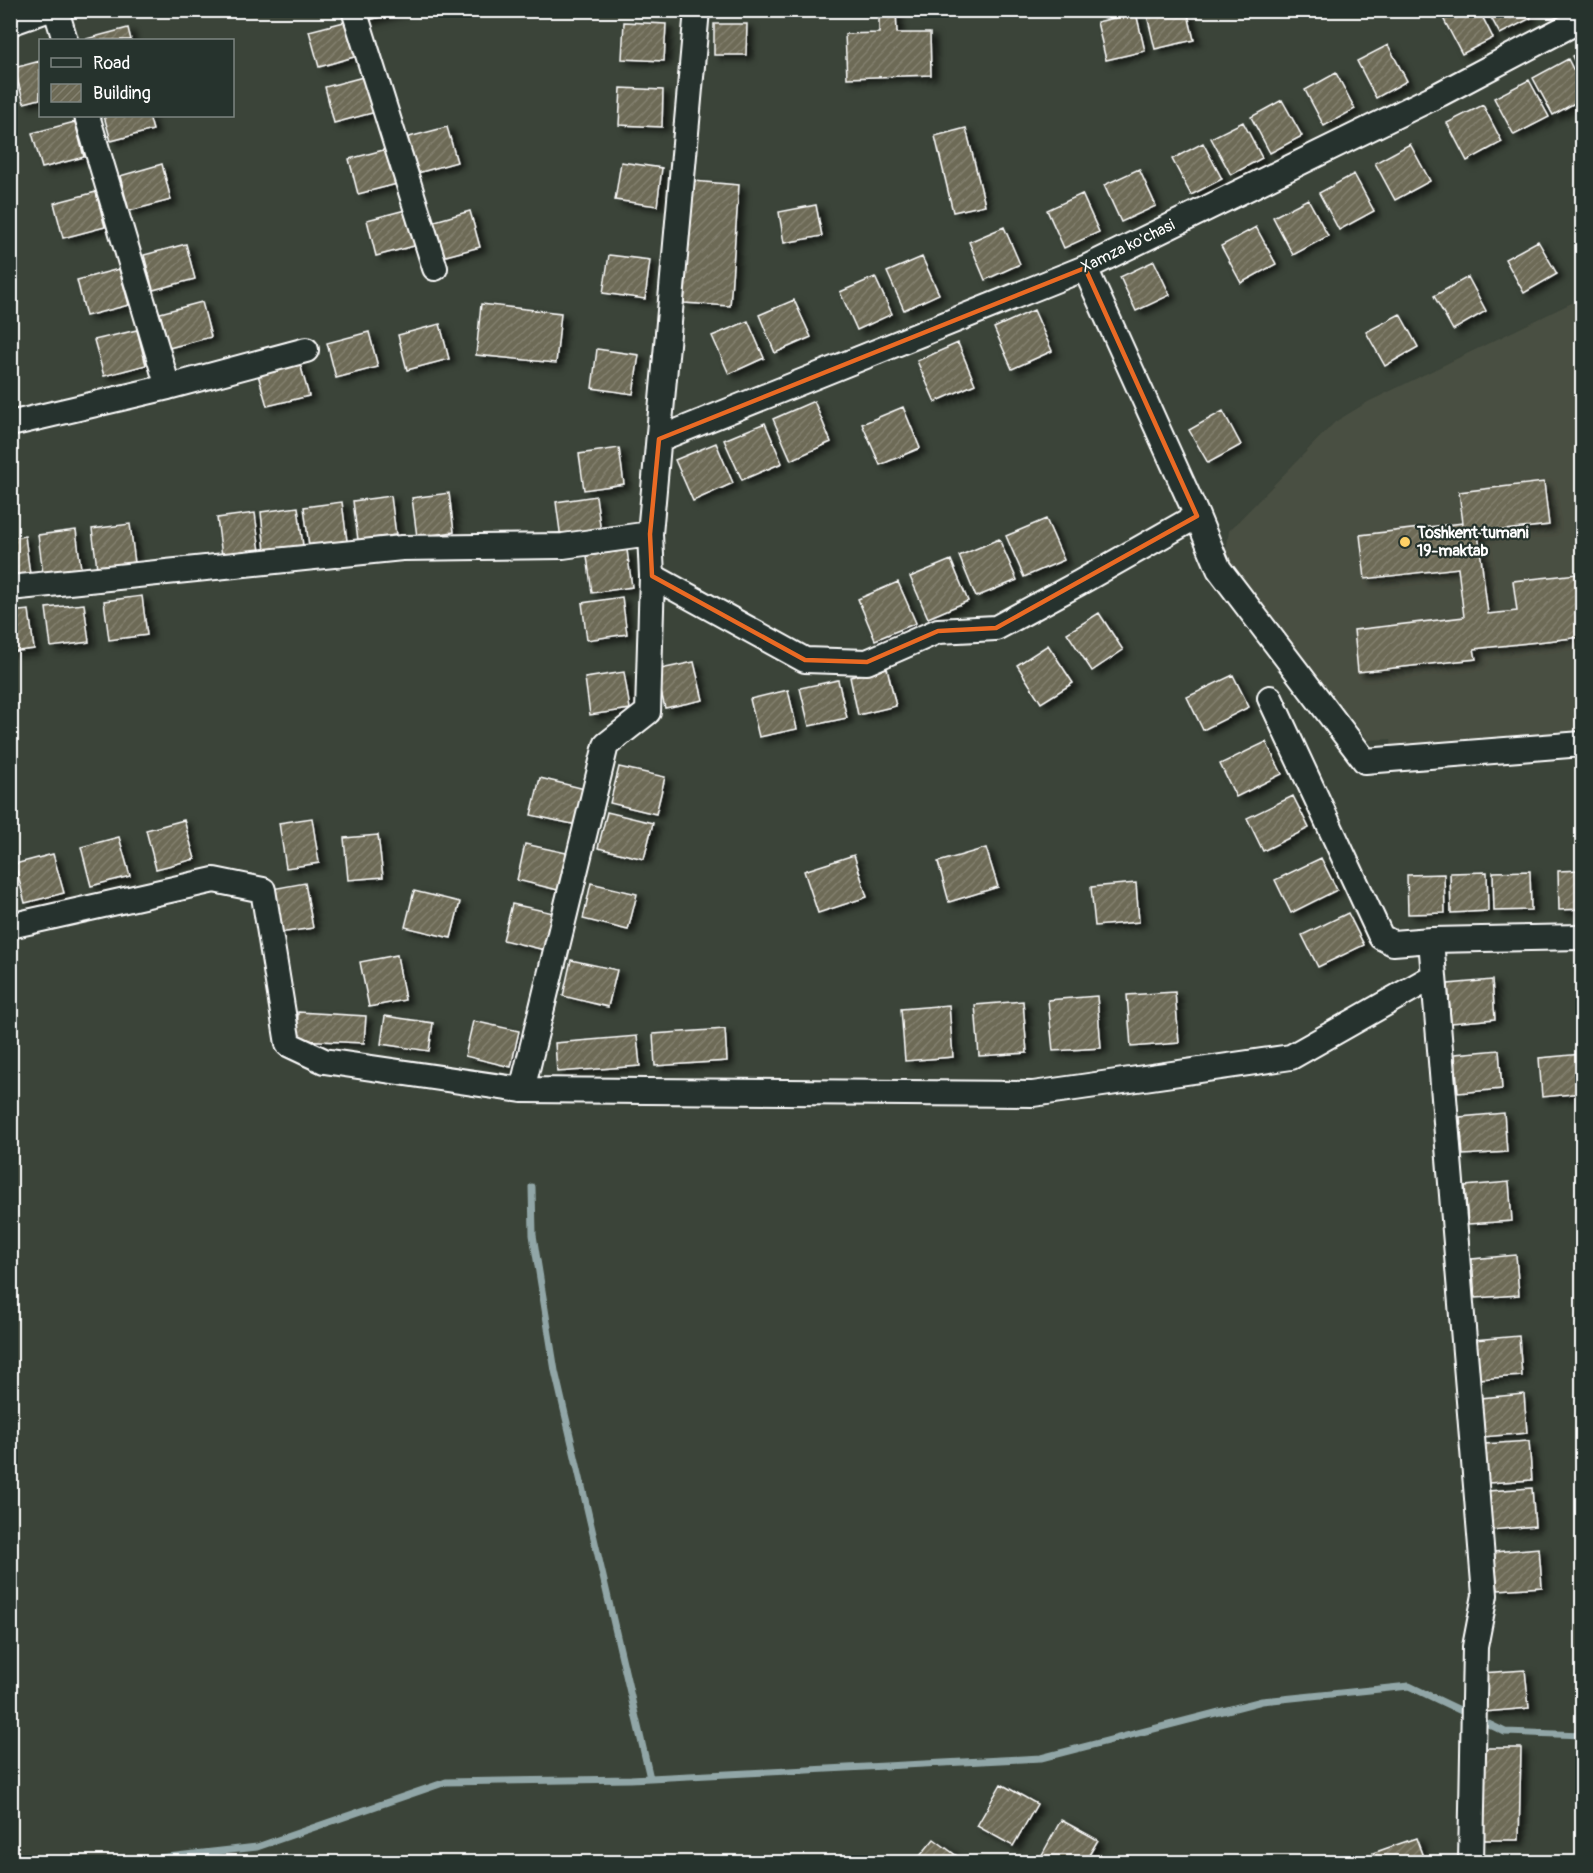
<svg xmlns="http://www.w3.org/2000/svg" width="1593" height="1873" viewBox="0 0 1593 1873" font-family="Pangolin,sans-serif">
	<style>
		.built { fill: #4a4f42 }
		.lines { fill: none; stroke-linecap: round; stroke-linejoin: round }
		.stream { stroke: #91a6a7; stroke-width: 7 }
		.building { fill: url(#building-hatch); stroke: #fff; stroke-width: 1.5; filter: url(#shadow) }
		.street-casing { stroke: #fff; stroke-width: 28 }
		.street { stroke: #26332d; stroke-width: 24 }
		.marked { fill: none; stroke: #ea6a24; stroke-width: 4.5; stroke-linejoin: round }
		.poi-dot { fill: #ffd166; stroke: #26332d; stroke-width: 2 }
		.labels { text-anchor: middle; dominant-baseline: central; stroke-width: 4.5; stroke-linejoin: round; paint-order: stroke }
		.street-label { font-size: 16px; fill: #fff; stroke: #26332d }
		.poi-label { font-size: 16px; font-weight: bold; fill: #fff; stroke: #26332d; text-anchor: start }
	</style>
	<defs>
		<pattern id="building-hatch" width="6" height="6" patternUnits="userSpaceOnUse" patternTransform="scale(1.5)"><rect width="6" height="6" fill="#6d6a56"/><path d="M-1 1l2-2M0 6l6-6M5 7l2-2" fill="none" stroke="#83806f"/></pattern>
		<filter id="shadow"><feDropShadow dx="6" dy="4" stdDeviation="3" flood-color="#0009"/></filter>
	</defs>
	<rect width="100%" height="100%" fill="#3b4439"/>
	<filter id="ink" filterUnits="userSpaceOnUse"><feTurbulence type="fractalNoise" baseFrequency=".0167" numOctaves="2"/><feDisplacementMap in="SourceGraphic" scale="12" xChannelSelector="R" yChannelSelector="G"/><feConvolveMatrix kernelMatrix="1 2 1 2 8 2 1 2 1" color-interpolation-filters="sRGB"/></filter>
	<g filter="url(#ink)">
		<path class="built" d="M1582,298V756L1393,766L1391,739L1368,740L1230,568L1226,552L1229,531L1335,422L1368,402Z"/>
		<g class="lines">
			<path class="stream" d="M532,1187L533,1235L555,1371L650,1778
				M1478,1719L1505,1732L1582,1735
				M123,1862L257,1847L446,1782L631,1779L1041,1758L1262,1701L1409,1686L1468,1714"/>
		</g>
		<path class="building" d="M362,10H406L365,21Z
			M879,10H896L897,33H930L931,75L847,78L845,34L879,33Z
			M1187,10L1194,40L1155,49L1146,11Z
			M1458,10H1479L1493,38L1462,54L1443,18Z
			M1487,10H1527L1531,18L1500,34Z
			M1136,13L1145,51L1106,60L1097,22Z
			M352,20L361,55L319,67L309,31Z
			M624,22L666,24L664,61L622,59Z
			M714,24H747L746,55H714Z
			M128,28L131,40H86V39Z
			M1388,45L1407,81L1376,98L1357,61Z
			M1582,51V76L1572,56Z
			M1568,59L1582,87V99L1553,115L1533,78Z
			M40,61V99L24,103L14,68Z
			M1336,73L1355,109L1324,126L1305,90Z
			M367,76L376,112L334,123L325,87Z
			M1529,80L1549,117L1514,135L1494,98Z
			M621,88L663,90L662,127L619,125Z
			M1282,100L1302,136L1270,153L1251,117Z
			M1483,105L1502,142L1467,161L1447,123Z
			M104,116H149L153,130L111,141Z
			M75,122L84,157L42,168L32,133Z
			M1243,122L1262,158L1231,175L1211,138Z
			M447,127L457,162L414,174L405,138Z
			M966,128L985,205L953,212L935,136Z
			M1203,143L1222,179L1191,195L1172,159Z
			M1410,144L1430,181L1395,200L1375,163Z
			M391,148L401,183L358,194L349,159Z
			M621,162L662,168L657,206L615,200Z
			M162,164L171,200L129,211L120,176Z
			M1139,169L1156,206L1121,222L1104,185Z
			M1354,174L1374,211L1339,230L1319,193Z
			M693,181L739,185L730,306L684,303Z
			M96,192L105,227L63,238L54,203Z
			M1082,194L1099,232L1064,248L1047,210Z
			M1308,199L1328,236L1293,255L1273,217Z
			M816,205L822,236L784,243L779,212Z
			M409,209L418,245L376,256L367,220Z
			M470,211L480,247L438,258L428,223Z
			M1004,227L1020,264L985,280L969,242Z
			M1256,227L1276,264L1241,283L1221,246Z
			M1538,241L1557,274L1524,293L1505,259Z
			M186,244L195,279L153,290L144,255Z
			M609,255L650,260L645,299L603,293Z
			M922,257L939,294L904,310L887,272Z
			M1154,261L1170,295L1136,311L1120,277Z
			M119,269L129,305L86,316L77,280Z
			M875,277L892,314L857,330L840,292Z
			M1468,277L1486,311L1453,330L1434,296Z
			M794,300L811,337L775,353L759,315Z
			M202,302L211,337L169,348L160,313Z
			M481,304L561,313L556,363L476,355Z
			M1034,310L1052,351L1012,369L994,328Z
			M1400,314L1418,347L1385,366L1366,332Z
			M748,321L764,358L729,374L712,336Z
			M440,324L449,359L407,370L398,335Z
			M137,330L146,365L104,376L94,340Z
			M369,332L378,367L336,378L327,343Z
			M958,343L975,384L935,402L917,361Z
			M597,349L639,355L633,394L592,388Z
			M299,360L309,396L267,406L257,371Z
			M814,401L831,442L791,460L773,419Z
			M903,407L920,448L880,465L862,424Z
			M1223,411L1241,445L1208,463L1189,430Z
			M765,423L782,463L742,480L724,440Z
			M716,443L733,483L693,501L675,460Z
			M619,448L624,484L584,490L579,454Z
			M1544,482L1549,525L1478,533L1488,614L1517,611L1513,581L1577,574L1581,605H1582V637L1474,649L1476,659L1358,672L1354,630L1464,617L1458,568L1365,579L1360,535L1463,523L1459,492Z
			M449,493L454,532L417,537L412,498Z
			M391,496L396,535L358,540L353,501Z
			M596,496L601,533L561,539L556,502Z
			M342,502L347,541L309,546L304,507Z
			M298,507L303,546L265,551L261,512Z
			M255,513L260,552L222,556L217,518Z
			M1046,519L1064,560L1024,577L1006,536Z
			M130,524L135,563L97,568L92,529Z
			M76,530L81,569L43,574L38,535Z
			M25,536L30,575L10,578V538Z
			M999,539L1017,580L976,597L959,556Z
			M627,550L632,587L592,593L587,556Z
			M951,560L968,601L928,618L910,577Z
			M898,582L916,623L875,640L858,599Z
			M142,596L147,635L109,640L104,601Z
			M622,597L627,634L587,640L582,603Z
			M84,604L89,642L51,647L46,608Z
			M29,610L34,649L10,652V612Z
			M1099,613L1123,650L1092,671L1067,633Z
			M1048,645L1073,683L1041,703L1017,665Z
			M694,662L703,700L665,708L656,670Z
			M887,668L896,706L858,715L850,677Z
			M624,672L630,709L590,715L585,678Z
			M1233,675L1249,707L1203,730L1187,697Z
			M838,680L847,718L809,726L800,688Z
			M788,690L797,729L759,737L750,699Z
			M1266,742L1282,774L1236,797L1220,764Z
			M619,767L665,777L656,814L610,803Z
			M540,778L585,789L577,825L531,815Z
			M1293,796L1309,828L1263,851L1247,818Z
			M607,812L653,823L644,859L598,848Z
			M312,818L319,863L286,868L279,823Z
			M184,820L195,859L156,869L146,830Z
			M378,835L383,877L348,880L344,838Z
			M119,837L130,876L91,886L81,847Z
			M525,844L571,854L562,891L517,880Z
			M986,848L998,887L949,902L938,862Z
			M53,854L64,893L25,903L15,864Z
			M854,855L867,897L818,913L804,871Z
			M1321,858L1337,890L1291,913L1275,880Z
			M1582,870V909L1559,910L1558,871Z
			M1530,871L1531,910L1494,911L1493,872Z
			M1487,872L1488,911L1451,913L1450,873Z
			M1444,874L1445,913L1408,914L1407,875Z
			M305,883L313,928L279,933L272,889Z
			M591,883L637,894L628,930L583,919Z
			M1136,883L1139,922L1095,926L1091,887Z
			M414,891L460,902L451,938L405,927Z
			M512,904L558,914L549,951L503,940Z
			M1348,913L1364,945L1318,967L1302,935Z
			M397,955L405,1000L369,1007L360,962Z
			M571,960L617,970L608,1007L563,996Z
			M1492,980L1495,1019L1451,1023L1448,984Z
			M1175,992L1179,1043L1131,1047L1127,995Z
			M1097,996L1101,1048L1053,1051L1048,1000Z
			M1023,1001L1027,1053L979,1056L975,1005Z
			M949,1005L953,1057L905,1061L901,1009Z
			M298,1012L366,1016L364,1043L297,1040Z
			M385,1016L433,1023L429,1051L381,1044Z
			M473,1021L519,1031L511,1067L465,1056Z
			M725,1029L727,1061L655,1066L653,1034Z
			M637,1036L640,1066L557,1072L555,1043Z
			M1499,1050L1502,1089L1458,1093L1455,1054Z
			M1582,1054V1093L1542,1097L1539,1058Z
			M1504,1113L1507,1152L1463,1155L1460,1117Z
			M1509,1182L1512,1221L1468,1224L1465,1186Z
			M1516,1255L1519,1295L1475,1298L1472,1259Z
			M1519,1336L1522,1376L1478,1379L1474,1340Z
			M1524,1394L1527,1433L1483,1437L1480,1398Z
			M1529,1441L1532,1480L1488,1483L1485,1444Z
			M1532,1488L1535,1526L1491,1530L1488,1491Z
			M1539,1548L1542,1587L1498,1590L1494,1552Z
			M1525,1670L1529,1708L1484,1712L1481,1673Z
			M1479,1748H1521L1519,1840H1478Z
			M1001,1784L1037,1804L1013,1846L977,1826Z
			M1061,1820L1098,1840L1085,1862H1038Z
			M1416,1838L1425,1862H1377L1373,1853Z
			M934,1839L965,1862H915Z"/>
		<g class="lines">
			<defs>
				<path id="street" d="M56,10L65,40
					M354,10L435,268
					M10,23L47,10
					M87,116L168,387
					M1085,268L1197,516L1219,569L1365,761L1582,744
					M10,424L168,387L306,350
					M659,439L1085,268L1440,94L1582,19
					M652,576L805,660L867,662L938,631L996,628L1079,583L1197,516
					M10,588L402,548L563,546L650,534
					M1270,698L1381,937L1393,943L1431,940L1582,937
					M10,926L214,880L263,890L288,1044L324,1061L522,1090L1033,1094L1291,1057L1434,976
					M1431,940L1485,1595L1475,1647L1471,1862
					M522,1090L606,745L648,712L652,576L650,534L697,10"/>
			</defs>
			<use href="#street" class="street-casing"/>
			<use href="#street" class="street"/>
		</g>
	</g>
	<path class="marked" d="M1085,268L1197,516L996,628L938,631L867,662L805,660L652,576L650,534L659,439Z"/>
	<circle class="poi-dot" cx="1405" cy="542" r="6"/>
	<g class="labels">
		<g class="street-label">
			<text transform="translate(1128 246) rotate(-26)">Xamza ko'chasi</text>
		</g>
		<g class="poi-label">
			<text x="1417" y="533">Toshkent tumani<tspan x="1417" dy="18">19-maktab</tspan></text>
		</g>
	</g>
	<rect width="1593" height="1873" fill="none" stroke="#26332d" stroke-width="36"/>
	<rect x="18" y="18" width="1557" height="1837" fill="none" stroke="#fff" stroke-width="2" filter="url(#ink)"/>
	<rect x="39" y="39" width="195" height="78" fill="#26332d" stroke="#7d8581" stroke-width="1.5"/>
	<rect x="51" y="58" width="30" height="9" fill="#26332d" stroke="#7d8581" stroke-width="1.5"/>
	<text x="93" y="69" font-size="18" fill="#ffffff">Road</text>
	<rect x="51" y="84" width="30" height="18" fill="url(#building-hatch)" stroke="#7d8581" stroke-width="1.5"/>
	<text x="93" y="99" font-size="18" fill="#ffffff">Building</text>
</svg>
